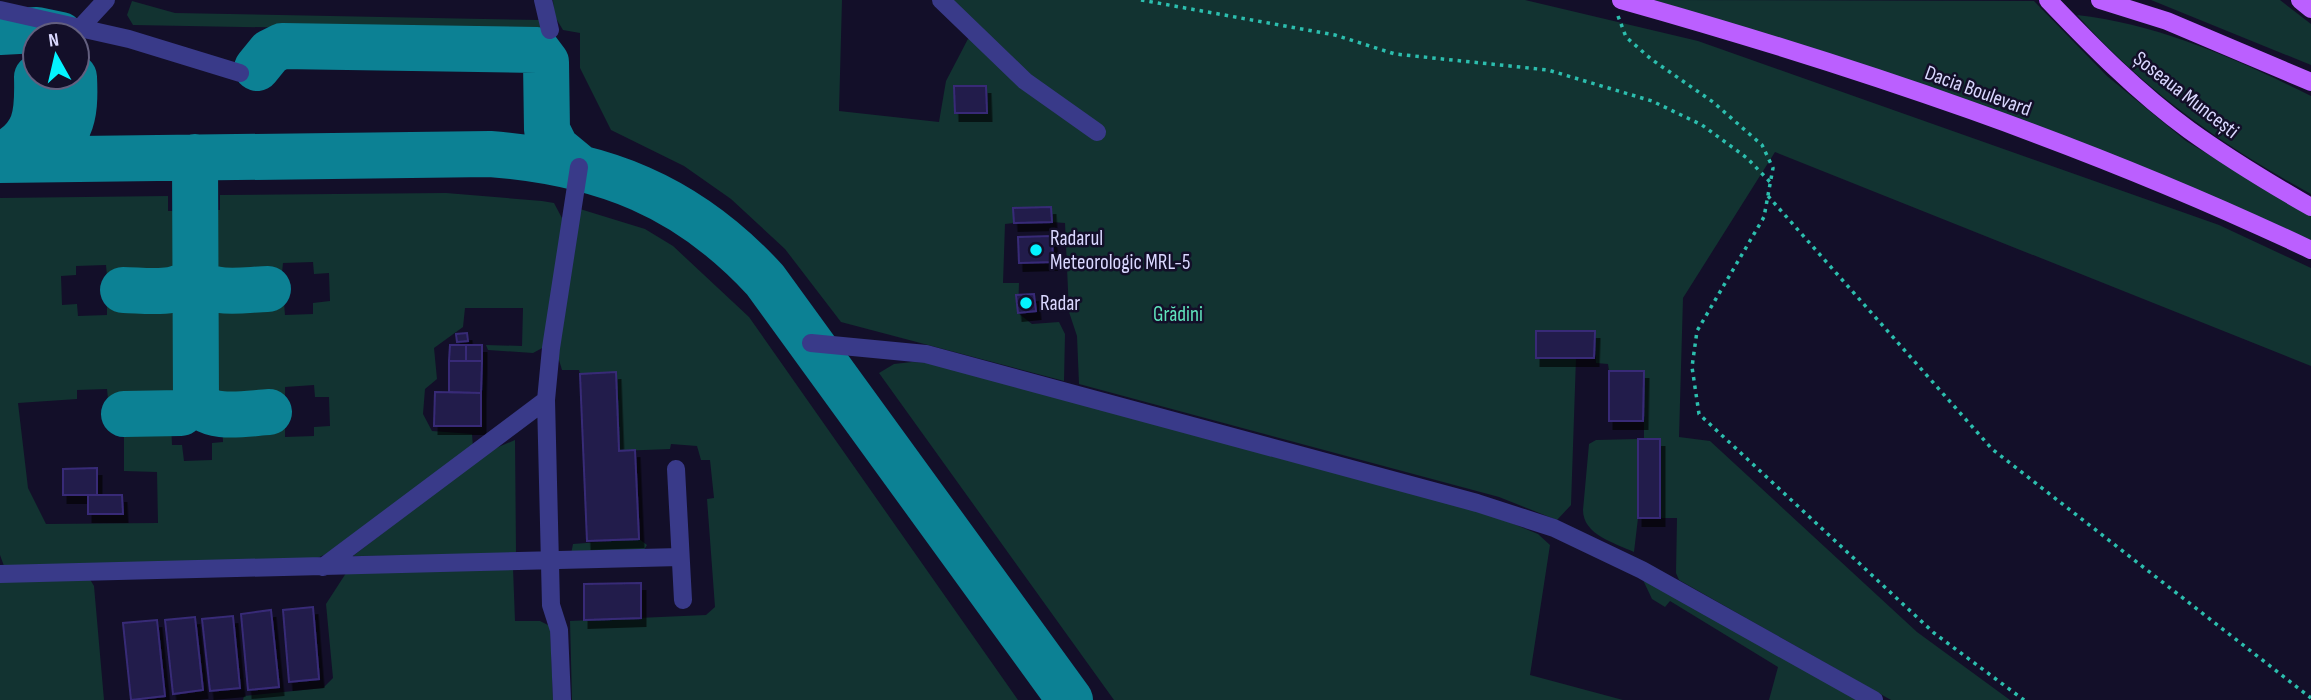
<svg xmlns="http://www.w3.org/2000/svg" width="2311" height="700" viewBox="0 0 2311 700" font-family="'Sofia Sans Condensed',sans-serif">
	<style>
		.green { fill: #123331 }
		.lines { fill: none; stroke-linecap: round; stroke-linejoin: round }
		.taxiway { stroke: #0c8194; stroke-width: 46 }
		.building { fill: #221b4b; stroke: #372c77; stroke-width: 2; filter: url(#shadow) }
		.path { stroke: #2cbeae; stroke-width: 3.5; stroke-dasharray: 3.5 5; stroke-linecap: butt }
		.minor { stroke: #393a89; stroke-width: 18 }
		.major { stroke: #bb5fff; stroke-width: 18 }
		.poi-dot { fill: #04f3ff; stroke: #130f29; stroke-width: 2.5 }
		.labels { text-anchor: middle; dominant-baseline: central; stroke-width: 5; stroke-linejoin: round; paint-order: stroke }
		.street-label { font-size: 21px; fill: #dad8ff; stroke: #130f29 }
		.poi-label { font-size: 21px; fill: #dad8ff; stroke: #130f29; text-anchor: start }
		.park-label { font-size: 21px; fill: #5fe4bc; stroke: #130f29 }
	</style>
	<defs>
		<filter id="shadow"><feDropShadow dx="4.5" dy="8" stdDeviation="0" flood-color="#0009"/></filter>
	</defs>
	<rect width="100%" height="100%" fill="#130f29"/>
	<path class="green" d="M553,0H842L839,111L939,122L946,81L969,37C1009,75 1048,114 1098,139L951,0H1525L1698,41L2219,225L2311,268V366L1775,152L1683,298L1679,437L1710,441L1917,632L2010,700H1891L1679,580L1676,573L1677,518H1660V439H1644V371H1609L1608,364L1596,363L1594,331L1536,332V358H1576L1571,505L1557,520L1499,497L1079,384L1077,336L1069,312L1065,223L1052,222L1051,207L1013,208L1014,223L1005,224L1003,283H1019L1018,313L1032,324L1059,322L1065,334L1064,381L841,322L785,249L731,199L684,166L611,130L580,68V33L563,30L554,15Z
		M1654,0L2034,1L2107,76L2186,141L2311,216V240C2098,142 1878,69 1654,0Z
		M2151,0H2280L2311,24V65Z
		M132,1L175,13L540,20L541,28L536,32L133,25L127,15Z
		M2077,15C2159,24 2237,59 2311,96V194C2223,146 2144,90 2077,15Z
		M446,193L542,201L554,203L563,220L546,346L533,353L488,350L486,345L522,346L523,308H465L463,327L434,348L437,379L425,389L423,414L432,431L472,434L473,447L326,554L313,560L4,566L0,555V198L168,196V211H179V226H184L185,259L179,260L180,274H170V280L122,281V275L107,276L106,265L76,266V275L61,276L62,305L77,304L78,316L107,315V306L123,305V300L170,298V305H180L181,319H185L187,382L180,383L181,398H172L171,403L123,405V399H108L107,389L77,390V399L18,403L28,488L46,524L158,523L157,472L124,471V424L171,423L172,445H182L184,461L212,460V443L223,442L222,423L269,421L270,428H285V437L314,436V427L330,426L329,397H315L314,385L285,387V397H269V402L221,404V399H211V382H206L204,319H210V304L220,303V298L267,297L268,304L284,303L285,315L313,314V303L330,301L329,273L314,274L313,262L283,263L282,273H269V278L220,280V274H209V260H205L204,226H210L209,210H220V195Z
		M580,209L645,229L673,246L749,317L1018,700H572L570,621L706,615L715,607L707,499L714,498L710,460H701L697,446L671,444L670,449L619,451L616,372L580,374L579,370H562L556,350Z
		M912,362L936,363L1467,505L1538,534L1550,545L1530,675L1623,700H1114L879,373L894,364Z
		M1638,439V518L1634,552C1615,543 1583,535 1583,510L1589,444L1596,440Z
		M515,440L516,552L508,555L353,556L489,451Z
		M639,539L647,545L642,553L571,554L573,544Z
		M513,568L515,621H540L550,626L553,700H243L244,696L323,688L333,678L326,604L348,570Z
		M88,576L94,586L104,700H0V581Z
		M1643,580L1866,700H1769L1778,667L1670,601L1665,607L1652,599Z"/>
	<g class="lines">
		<path class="taxiway" d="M0,32L37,30L61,35
			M257,68L270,52L282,46L537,50L546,62L547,130L556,148L579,167
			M0,156C37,138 38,114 37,77
			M32,159C72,140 76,118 74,77
			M0,160L490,154C602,163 687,195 765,280L1070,700
			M195,276C208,298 246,289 268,289
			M123,290C145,290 186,298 195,273
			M197,400C207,422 248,413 269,412
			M124,414L181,413L196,402L195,157"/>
	</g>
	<path class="building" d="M954,86H986L987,113H955Z
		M1051,207L1052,222L1014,223L1013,208Z
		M1052,236L1053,262L1019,263L1018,237Z
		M1034,294L1036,311L1018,313L1016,295Z
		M1536,331H1595L1594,358H1536Z
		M467,333L468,341L457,342L456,334Z
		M450,345H466V361H449Z
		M466,345H482V361H466Z
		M449,361H482L481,393L449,392Z
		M1609,371H1644L1643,421H1609Z
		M616,372L619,451L635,450L639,539L587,541L580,374Z
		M435,392L481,393V426H434Z
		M1638,439H1660V518H1638Z
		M97,468V495H63V469Z
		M88,495H122L123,514H88Z
		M641,583V618L584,620V584Z
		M313,607L319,679L289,682L283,610Z
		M271,610L279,687L248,690L241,614Z
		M233,616L240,688L210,691L202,619Z
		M195,617L203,690L173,694L165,620Z
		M157,620L165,696L131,700L123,623Z"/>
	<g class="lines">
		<path class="path" d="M1141,0L1335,35L1395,54L1548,70L1652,101L1702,125L1747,158L1771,183
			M1618,16L1626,37L1651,59L1713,102L1762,145L1773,168L1764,217L1697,331L1692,367L1699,414L1934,633L2024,700
			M1768,196L1992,449L2311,698"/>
		<path class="minor" d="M543,0L550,30
			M941,0L1025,81L1097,132
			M0,10L129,39L240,73
			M80,28L106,0
			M811,343L926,354L1477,503L1554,528L1642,570L1874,700
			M676,469L683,600
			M323,567L546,400
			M0,574L680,557
			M562,700L559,630L551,605L546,400L551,348L579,167"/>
		<path class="major" d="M1621,0C1856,66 2090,145 2311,250
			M2048,0C2092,46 2137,92 2189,130C2228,158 2269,183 2311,207
			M2100,0L2167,21L2311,82
			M2300,0L2311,9"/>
	</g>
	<g class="poi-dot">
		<circle cx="1036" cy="250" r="7"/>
		<circle cx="1026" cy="303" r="7"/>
	</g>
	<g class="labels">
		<g class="street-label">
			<text transform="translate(1978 91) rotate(20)">Dacia Boulevard</text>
			<text transform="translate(2186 95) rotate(38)">Șoseaua Muncești</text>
		</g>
		<g class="poi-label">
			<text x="1050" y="238">Radarul<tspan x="1050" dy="24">Meteorologic MRL-5</tspan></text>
			<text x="1040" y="303">Radar</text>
		</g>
		<g class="park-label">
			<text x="1178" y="314">Grădini</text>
		</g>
	</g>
	<g transform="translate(56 56) rotate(352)"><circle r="33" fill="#130f29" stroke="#635f7f" stroke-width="2"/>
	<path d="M0-5L12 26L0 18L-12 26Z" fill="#04f3ff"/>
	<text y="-10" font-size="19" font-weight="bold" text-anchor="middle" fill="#dad8ff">N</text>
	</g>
</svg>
